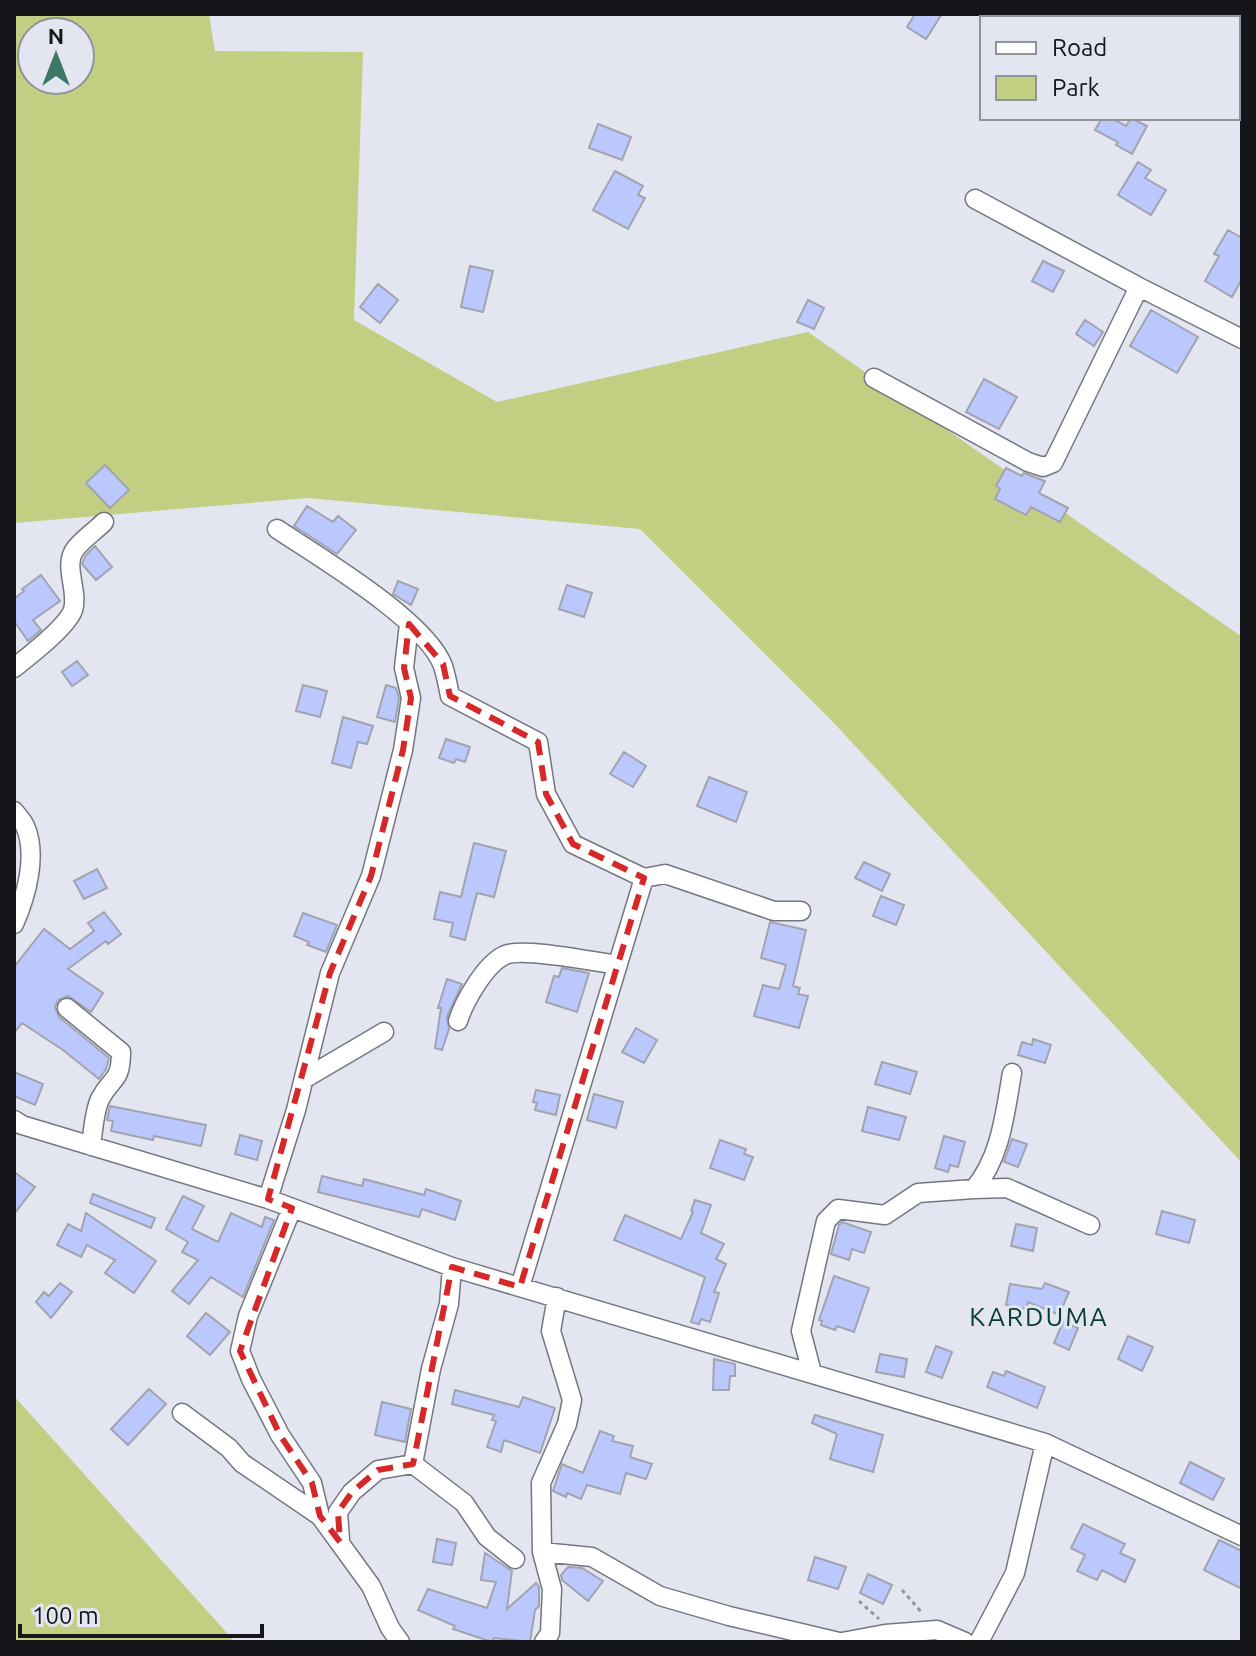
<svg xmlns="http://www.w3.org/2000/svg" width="1256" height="1656" viewBox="0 0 1256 1656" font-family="Ubuntu,sans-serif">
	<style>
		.green { fill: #c2cf83; fill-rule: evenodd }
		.building { fill: #bac8fe; stroke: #a1a4af; stroke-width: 2 }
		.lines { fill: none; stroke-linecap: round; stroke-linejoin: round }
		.minor-casing { stroke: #747680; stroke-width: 21 }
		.path { stroke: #93959e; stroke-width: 3; stroke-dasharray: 4 4; stroke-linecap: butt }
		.minor { stroke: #fff; stroke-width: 18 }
		.marked { fill: none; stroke: #d62828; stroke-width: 6; stroke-dasharray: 16 10; stroke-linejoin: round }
		.labels { text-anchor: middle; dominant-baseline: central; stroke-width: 6; stroke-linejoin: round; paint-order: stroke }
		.neighbourhood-label { font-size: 26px; letter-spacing: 2px; fill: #043c2e; stroke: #e3e6f1 }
	</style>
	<rect width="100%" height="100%" fill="#e3e6f1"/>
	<path class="green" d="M14,14H209L215,51L363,52L354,320L497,402L808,332L1242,637V1163L832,721L640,529L308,498L14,523ZM32,32H80V80H32Z
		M14,1396L235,1642H14Z"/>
	<path class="building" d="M915,14H942L926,39L907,27Z
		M1102,118H1111L1126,126L1131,118L1147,126L1132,154L1116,145L1118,142L1095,130Z
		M598,124L631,137L622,160L589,148Z
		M1138,162L1151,170L1145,178L1166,190L1151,215L1118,195Z
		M615,171L643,186L638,195L645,198L628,229L593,210Z
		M1228,230L1242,238V279L1232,297L1205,281L1219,256L1214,254Z
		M1043,261L1064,271L1053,292L1032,281Z
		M470,266L493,271L483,312L461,307Z
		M378,284L398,300L380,323L360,307Z
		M808,300L824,308L814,329L797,322Z
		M1151,310L1198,337L1177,373L1130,346Z
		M1085,320L1103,332L1094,346L1076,334Z
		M984,379L1017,397L999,429L966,412Z
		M105,465L129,490L110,508L86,483Z
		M1006,468L1022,476L1024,473L1045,481L1039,493L1068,508L1060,522L1031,507L1026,515L995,499L1000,489L996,486Z
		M307,506L333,522L338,516L356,530L337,554L294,526Z
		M95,546L112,567L96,580L82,564L86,555Z
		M41,575L60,601L33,620L41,630L28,641L14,621V599L24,591L22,589Z
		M398,581L418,589L411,605L393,594Z
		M567,585L592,593L584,617L559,609Z
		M77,661L88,675L72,686L62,672Z
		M303,685L327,691L320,717L296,711Z
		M386,685L396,688L399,698L395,722L377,717Z
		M343,717L373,726L367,744L358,742L351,768L332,763Z
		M446,739L470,747L465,762L456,759L454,763L439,758Z
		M624,752L646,766L633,787L610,774Z
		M709,777L747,792L736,822L697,806Z
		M474,843L506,851L494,897L477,893L465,940L450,936L453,923L434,919L440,892L461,897Z
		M864,862L890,874L882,891L855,878Z
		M97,869L107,888L84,899L74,881Z
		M881,896L904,905L896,925L873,916Z
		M104,912L121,934L108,944L106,941L68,969L103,993L91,1012L68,996L58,1000L55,1007L59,1017L109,1058L106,1069L99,1079L63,1050L22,1023L14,1033V967L44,929L70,949L94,931L88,923Z
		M303,913L337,925L326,952L307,945L309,942L294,936Z
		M770,922L806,930L793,986L800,988L798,994L808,996L799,1028L754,1016L763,985L779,989L786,965L761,958Z
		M562,968L589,973L577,1012L546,1002L554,976L559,977Z
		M447,979L462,984L447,1017L449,1029L442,1050L435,1048L441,1008H438Z
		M636,1028L657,1040L644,1063L622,1052Z
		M1033,1039L1051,1045L1045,1063L1018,1055L1022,1042L1032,1045Z
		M882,1062L917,1072L910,1094L875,1084Z
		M14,1072L43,1084L35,1105L14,1096Z
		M536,1090L560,1095L556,1115L535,1110L537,1103L533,1102Z
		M594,1094L623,1102L616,1128L587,1120Z
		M110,1106L206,1125L201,1146L154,1136L153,1140L111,1131L113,1121L107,1120Z
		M868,1107L906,1117L899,1140L862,1131Z
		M240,1135L262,1141L257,1160L235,1154Z
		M944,1136L965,1142L958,1167L950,1165L948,1172L935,1168Z
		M1012,1139L1027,1144L1018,1167L1004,1162Z
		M720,1140L746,1149L744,1154L753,1157L744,1180L710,1168Z
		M14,1172L35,1187L14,1214Z
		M322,1176L362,1186L364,1179L424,1195L426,1189L461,1201L455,1220L422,1209L419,1217L318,1192Z
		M93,1194L155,1218L151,1228L90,1203Z
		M183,1196L204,1206L192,1229L218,1242L231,1213L262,1227L265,1217L274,1220L243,1297L211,1277L189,1304L172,1291L198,1260L182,1252L188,1242L166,1229Z
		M695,1200L711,1205L701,1233L724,1244L716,1259L726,1264L714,1292L719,1293L710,1322L701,1319L699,1324L691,1322L705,1277L614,1240L625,1215L681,1239L693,1212L691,1211Z
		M1162,1211L1195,1220L1189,1243L1156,1234Z
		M86,1213L156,1261L134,1293L105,1273L115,1260L87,1245L81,1257L57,1245L68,1224L81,1231Z
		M842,1222L871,1232L864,1253L852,1249L849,1260L831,1254L839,1225Z
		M1016,1224L1037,1228L1033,1251L1011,1246Z
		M834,1276L869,1288L854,1332L837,1326L835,1330L821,1325L822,1321L819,1320Z
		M60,1283L72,1292L51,1318L36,1302L44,1292L49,1296Z
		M1045,1283L1069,1292L1059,1315L1028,1302L1026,1309L1006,1305L1010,1284L1042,1289Z
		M206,1313L230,1332L210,1355L187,1336Z
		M1063,1322L1078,1328L1069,1350L1054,1343Z
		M1128,1336L1153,1347L1142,1371L1118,1359Z
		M936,1346L952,1352L942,1378L926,1372Z
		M880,1354L907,1359L904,1377L876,1372Z
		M714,1359L735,1364V1376H730L729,1390H713Z
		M1006,1371L1045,1387L1037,1408L987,1387L993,1372L1004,1376Z
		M149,1389L166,1404L128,1445L111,1429Z
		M455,1390L519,1407L523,1397L555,1408L540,1453L504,1440L501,1452L487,1447L496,1421L492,1420L494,1415L452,1404Z
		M382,1402L411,1409L405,1442L375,1435Z
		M815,1415L883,1435L873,1472L830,1459L837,1434L812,1423Z
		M600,1431L614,1436L612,1441L633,1446L630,1457L652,1464L646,1479L626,1473L620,1494L587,1485L581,1499L567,1493L566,1497L553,1491L562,1464L583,1473Z
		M1190,1462L1224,1479L1213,1500L1180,1483Z
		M1083,1524L1125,1544L1120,1553L1135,1560L1125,1582L1102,1570L1097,1580L1077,1571L1085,1555L1071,1548Z
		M437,1539L456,1543L452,1565L433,1562Z
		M1219,1540L1242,1551V1589L1204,1570Z
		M485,1553L512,1571L507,1609L536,1583L539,1587V1606L535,1610L530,1642L494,1638L492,1642L453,1629L455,1626L418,1610L428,1589L487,1608L496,1582L481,1580Z
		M815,1557L846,1567L838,1589L808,1580Z
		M568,1567L582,1568L603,1581L588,1601L562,1580L561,1575Z
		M868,1574L892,1585L883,1604L860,1593Z"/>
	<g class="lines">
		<defs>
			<path id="minor" d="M975,199L1139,287
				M874,378L1028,462L1043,467L1053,463L1139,287L1242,339
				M277,529C319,557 427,621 443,666C446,675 448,686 450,696L538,742L546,794L573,844L644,878L665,874L774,911H801
				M14,668C29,656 67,627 73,610C79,590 62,565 76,548C83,539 95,531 104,522
				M14,811C17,815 23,821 25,826C38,855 26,897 14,924
				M67,1008L121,1052C121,1083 111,1077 100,1099C94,1112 93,1132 91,1146
				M458,1021C464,1002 485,964 505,955C524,947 594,962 618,965
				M304,1079L384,1032
				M14,1120L22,1125L268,1199L452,1267L1045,1443L1242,1536
				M974,1189L1007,1188L1090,1225
				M268,1199L296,1110L330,973L371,876L403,750L411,698L404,668L409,624
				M292,1208L248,1316L240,1351L251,1379L280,1435L312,1483L320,1516L371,1586L390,1628L400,1642
				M452,1267L449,1304L431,1369L413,1464L464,1503L487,1537L515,1559
				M520,1287L644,878
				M812,1373L801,1331L826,1221L838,1209L885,1215L918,1193L974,1189C1001,1157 1005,1113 1012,1073
				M182,1413L229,1448L242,1463L320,1516
				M340,1540L338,1512L352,1492L378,1470L413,1464
				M542,1552L592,1557L660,1596L729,1616L839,1642
				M544,1642L550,1633L552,1589L542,1552L541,1483L567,1424L572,1400L551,1331L557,1297
				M842,1642L885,1634L937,1630L965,1642
				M979,1642L1015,1573L1045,1443"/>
		</defs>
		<use href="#minor" class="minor-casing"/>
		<path class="path" d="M902,1590L923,1614
			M859,1601L879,1619"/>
		<use href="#minor" class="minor"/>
	</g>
	<path class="marked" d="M409,624L443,664L450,696L538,742L546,794L573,844L644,878L520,1287L452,1267L413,1464L378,1470L352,1492L338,1512L340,1542L320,1516L312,1483L280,1435L240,1351L292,1208L268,1199L330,973L371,876L403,750L411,698L404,668Z"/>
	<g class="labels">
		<g class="neighbourhood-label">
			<text x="1039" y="1316">KARDUMA</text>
		</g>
	</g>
	<rect width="1256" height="1656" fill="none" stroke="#15161a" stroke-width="32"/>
	<rect x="980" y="16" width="260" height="104" fill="#e3e6f1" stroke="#91939b" stroke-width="2"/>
	<rect x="996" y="42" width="40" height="12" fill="#ffffff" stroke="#91939b" stroke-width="2"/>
	<text x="1052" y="56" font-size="24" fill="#15161a">Road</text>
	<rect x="996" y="76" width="40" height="24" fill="#c2cf83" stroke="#91939b" stroke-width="2"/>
	<text x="1052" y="96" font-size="24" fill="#15161a">Park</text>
	<g transform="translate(56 56)"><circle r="38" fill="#e3e6f1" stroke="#91939b" stroke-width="2"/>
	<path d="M0-6L14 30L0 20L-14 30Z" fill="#3b7965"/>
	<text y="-12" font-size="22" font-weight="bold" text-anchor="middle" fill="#15161a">N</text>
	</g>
	<path d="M20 1624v12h242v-12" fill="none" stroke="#15161a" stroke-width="4"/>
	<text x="32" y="1624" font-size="24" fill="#15161a" stroke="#e3e6f1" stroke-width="6" paint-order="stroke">100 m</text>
</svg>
